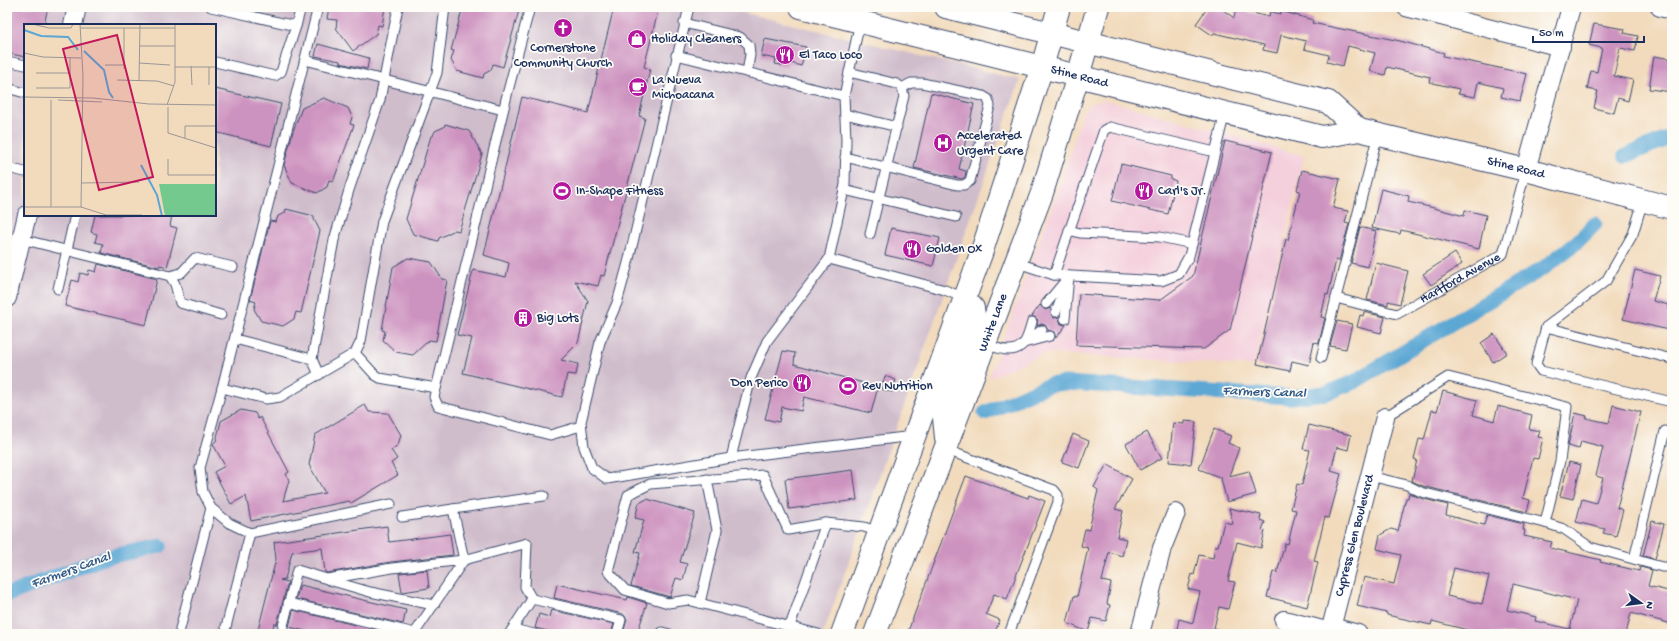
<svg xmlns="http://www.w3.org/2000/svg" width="1679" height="641" viewBox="0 0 1679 641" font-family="'Gochi Hand',sans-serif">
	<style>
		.built { fill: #f4cfdc }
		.industrial { fill: #d0bdcc; fill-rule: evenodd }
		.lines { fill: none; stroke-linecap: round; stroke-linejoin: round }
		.canal { stroke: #5ba7d4; stroke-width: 15 }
		.building { fill: #cd93c0; fill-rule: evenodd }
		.lane-casing { stroke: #3b496c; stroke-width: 11 }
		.street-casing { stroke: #3b496c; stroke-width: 20 }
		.secondary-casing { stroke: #3b496c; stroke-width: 24 }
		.lane { stroke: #fff; stroke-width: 9 }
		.street { stroke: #fff; stroke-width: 18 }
		.secondary { stroke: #fff; stroke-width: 22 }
		.labels { text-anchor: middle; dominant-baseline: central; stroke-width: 3.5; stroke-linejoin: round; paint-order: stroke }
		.poi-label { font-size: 13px; fill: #1b2f5e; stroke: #fdfcf7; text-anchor: start }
		.street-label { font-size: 13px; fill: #1b2f5e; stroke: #fdfcf7 }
		.water-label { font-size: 14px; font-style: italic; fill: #315987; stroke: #fdfcf7 }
		.inset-river { fill: none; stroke: #5ba7d4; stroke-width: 2 }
		.inset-road { fill: none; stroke: #9c9697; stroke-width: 1 }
		.view { fill: #c2185b; fill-opacity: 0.15; stroke: #c2185b; stroke-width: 2 }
		.inset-edge { fill: none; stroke: #1b2f5e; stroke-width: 2 }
	</style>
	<rect width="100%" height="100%" fill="#fdfcf7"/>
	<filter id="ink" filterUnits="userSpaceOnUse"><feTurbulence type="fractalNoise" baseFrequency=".025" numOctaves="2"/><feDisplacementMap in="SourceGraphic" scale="8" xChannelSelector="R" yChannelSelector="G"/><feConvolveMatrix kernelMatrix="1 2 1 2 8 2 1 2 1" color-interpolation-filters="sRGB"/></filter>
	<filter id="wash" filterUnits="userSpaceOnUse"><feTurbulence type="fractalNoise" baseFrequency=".012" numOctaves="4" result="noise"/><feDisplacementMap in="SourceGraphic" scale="16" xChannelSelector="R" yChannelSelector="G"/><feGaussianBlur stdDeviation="0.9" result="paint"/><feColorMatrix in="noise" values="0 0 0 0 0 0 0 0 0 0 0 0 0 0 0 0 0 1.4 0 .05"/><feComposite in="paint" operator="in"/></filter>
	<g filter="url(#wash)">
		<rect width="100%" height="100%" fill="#f2dbbd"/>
		<path class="built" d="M1105,100L1304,156L1254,366L1045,353L989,378L1063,177L1083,111L1094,102Z"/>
		<path class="industrial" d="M7,7H721L1020,80L823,634H7ZM25,25H215V215H25Z"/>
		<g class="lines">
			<path class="canal" d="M1625,156L1672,137
				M985,413L1049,385L1065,383L1291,397L1326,393L1354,382L1545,267L1576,243L1595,224
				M7,595L103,558L160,546"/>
		</g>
		<g id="blocks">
			<path class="building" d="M7,7H48L44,25H25V57L7,53Z
				M329,7H385L382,26L378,25L376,34L353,51L336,28L337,20L327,19Z
				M463,7H520L503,67L493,64L491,70L484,74L483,78L457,71L451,60L454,51L451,50Z
				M614,7H659L644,67L650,69L639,116L645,118L604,276L601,275L598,286L575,281L588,301L578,343L561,360L578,364L576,375L567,374L562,397L463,373L472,338L457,335L473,270L506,277L509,263L484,255L522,97L588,113Z
				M1208,7H1219L1234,18L1236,9L1269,17L1270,11L1280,14L1281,11L1313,20L1312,23L1400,41L1444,53L1443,56L1527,74L1520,101L1501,97L1503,88L1478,82L1475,97L1458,94L1459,89L1429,82L1430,77L1387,67L1385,75L1370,71L1375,53L1348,46L1343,66L1327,62L1329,55L1304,49L1306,41L1281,35L1277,53L1263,50L1264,45L1214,33L1212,35L1196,24Z
				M1594,24L1625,29L1624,33L1638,36L1635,51L1620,48L1614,76L1633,80L1628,101L1618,98L1614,113L1594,108L1598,91L1587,89L1591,71L1597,72L1602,48L1589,45Z
				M765,39L806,47L801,66L788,62L787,66L775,64L776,59L761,56Z
				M318,44L369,58L367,69L340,63V61L315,56Z
				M1654,56L1672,59V92L1649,89Z
				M215,89L281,104L271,146L215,132Z
				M931,93L974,104L959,169L966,171L965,177L962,179L914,168Z
				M324,98L348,108L352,117L350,124L354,125L333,182L329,180L327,187L317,193L292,183L284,165L293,131L302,108Z
				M445,124L469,131L482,154L459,231L455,230L439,238L438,241L413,234L406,219L431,136H433L435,131L444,127Z
				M1225,141L1272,152L1230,330L1204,349L1076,345L1079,294L1160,300L1193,276Z
				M1121,164L1171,176V179L1176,181L1168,214L1112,201Z
				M1302,170L1340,179L1333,208L1348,211L1345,223L1349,224L1339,261L1336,260L1328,295L1326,294L1321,317L1325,318L1319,343L1314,342L1309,365L1292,361L1290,371L1257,364L1286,239L1288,240L1300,191L1297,190Z
				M1381,189L1409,196L1408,202L1434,208L1464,216L1465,210L1486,215L1479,249L1401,230L1400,234L1372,228Z
				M286,209L314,216V219L320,231L301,313L296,312L294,319L283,326L261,321L254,309L256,302L250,300L270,221L276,222L278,216L285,213Z
				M95,215H172L170,226L177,228L167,267L160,265L159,267L101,253L103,244L95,242L97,234L91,232Z
				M1360,227L1376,231L1368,267L1351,263Z
				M891,228L940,238L933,266L885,255Z
				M1455,253L1462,264L1431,285L1423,274Z
				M408,258L431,262L442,279L447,280L436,341L429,340L413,355L396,352L383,340L385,331L382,330L393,267Z
				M1376,263L1408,271L1400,304L1388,301V305L1367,300Z
				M98,264L157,279L146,325L65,306L72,280L78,282L80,273L88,275L89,270L96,272Z
				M1635,270L1660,276L1653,301L1669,305L1668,308L1672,309V331L1623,319Z
				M1040,305L1045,310L1051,308L1052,316L1054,318L1059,317L1061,324L1066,325L1056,338L1054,332L1048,330L1045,325L1041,324L1037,326L1038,320L1036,318L1032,316Z
				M1364,312L1385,317L1381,333L1357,327L1360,315L1363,316Z
				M1337,321L1352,324L1346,349L1330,346Z
				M1494,334L1507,353L1493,362L1481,343Z
				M783,351L795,353L794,364L878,387L871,413L804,397L801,411L782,407L779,422L765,419Z
				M885,376L896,380L892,392L881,389Z
				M1443,391L1477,400L1473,415L1494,421L1498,406L1532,415L1529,429L1540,431L1538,437L1543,438L1538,459L1533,458L1523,498L1530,500L1527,512L1423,486L1412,481L1417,460L1414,459L1419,439L1424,440L1432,410L1437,411Z
				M365,405L369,412L388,413L401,435L398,445L391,450L397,459L391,463L398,475L351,503L349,501L251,521L246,496L231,504L214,472L225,466L213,444L216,441L221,421L241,410L255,413L258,419L260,417L289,472L286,474L289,480L283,501L325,493L309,465L315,435Z
				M1613,405L1641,412L1617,508L1623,510L1616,536L1603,533L1605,529L1576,522L1582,499L1596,503L1603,478L1596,476L1603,447L1581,441L1579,449L1568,446L1575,413L1587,416L1586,418L1609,423Z
				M1184,421L1196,422L1191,464L1169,462L1173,423L1184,424Z
				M1309,425L1351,435L1348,450L1337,447L1331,471L1341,474L1329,518L1325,517L1314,561L1318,562L1307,607L1267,597L1273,572L1277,573L1285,543L1288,544L1296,510L1291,509L1297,484L1302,485L1310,450L1303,449Z
				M1214,429L1231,436L1228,443L1239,448L1229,476L1249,471L1256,494L1227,502L1221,479L1222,478L1199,469Z
				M1147,432L1162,458L1140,470L1126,444Z
				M1073,434L1089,441L1079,468L1062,462Z
				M1569,462L1581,465L1573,499L1560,496Z
				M1107,464L1132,479L1115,509L1123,511L1117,537L1126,539L1122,556L1109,552L1102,581L1111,583L1107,604L1110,605L1106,621L1092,618L1088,632L1067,623L1074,596L1077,597L1088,548L1081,546L1085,529L1089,530L1098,490L1094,487Z
				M853,470L857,500L789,509L785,479Z
				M966,476L1028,498L1029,495L1045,501L1007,599L994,594L986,614L1000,620L994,634H907Z
				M1409,493L1420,498L1448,505L1446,515L1484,525L1487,515L1524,524L1523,530H1525L1524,536L1552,542L1550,548L1601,560L1600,562L1639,571L1640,567L1652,570L1648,586L1672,592V624L1631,613L1626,634H1475L1476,632L1432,621L1431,625L1387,615V613L1357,606L1364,577L1394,584L1401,555L1377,549L1380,535L1391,529L1398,531L1406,498H1408ZM1454,568L1489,576L1482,604L1447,596ZM1513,584L1577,600L1570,629L1535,621L1536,617L1507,610Z
				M647,499L695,513L680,562L687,564L683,580L676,578L670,597L631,586L640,553L635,552L644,520L635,518L639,503Z
				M1229,508L1261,515L1260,520L1265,522L1262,530L1265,531L1261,548L1237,542L1228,581L1235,582L1228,609L1219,607L1214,628L1221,630L1220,634H1176L1179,619L1193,623L1200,592L1188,589L1192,574L1194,575L1199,555L1213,558L1215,546H1218L1224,522L1233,524Z
				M1652,521L1664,524L1655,559L1643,556Z
				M387,526L389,542L450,534L453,555L391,562L327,573L325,572L322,548L292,552L285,579L280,580L288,582L277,624H274L271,634H257L276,559L274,542Z
				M427,570L429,588L402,592L399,573Z
				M557,584L627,600L628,597L647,603L637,634H623L627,619L623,614L554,598Z
				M300,585L406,610L403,624L296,599Z
				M293,610L393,634H318L289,627Z
				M551,610L614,624L611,634H559L535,628L539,614L549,617Z"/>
		</g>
	</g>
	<g filter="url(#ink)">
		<use href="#blocks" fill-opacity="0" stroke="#3b496c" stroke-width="1"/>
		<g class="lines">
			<defs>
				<g id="lane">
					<path d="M211,7L296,26"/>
					<path d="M318,7L222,388L266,399L280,397L355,353L361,341L382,221L437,73L445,7"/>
					<path d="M530,7L508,91L434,397L438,406L550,435L581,426"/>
					<path d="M689,7L628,263L617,303L600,342L581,422L584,447L592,468L607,479L731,458"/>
					<path d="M860,22L844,96L846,140L845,185L829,259L945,290L964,298"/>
					<path d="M684,23L740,37L749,45L750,55L747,72"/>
					<path d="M676,55L844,96"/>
					<path d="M305,60L503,110"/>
					<path d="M7,61L25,65"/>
					<path d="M215,62L275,76L281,72L296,26L301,7"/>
					<path d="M849,72L897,84L902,88L904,96L870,234"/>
					<path d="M7,88L25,93"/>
					<path d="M845,114L897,127"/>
					<path id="s1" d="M1378,134L1336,298L1397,314L1503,254L1526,170"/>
					<path d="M845,157L957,185H964L970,181L990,106L988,99L983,96L922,83H911L902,88"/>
					<path d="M7,168L25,172"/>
					<path d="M844,190L956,217"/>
					<path d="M1069,230L1080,233L1160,237L1192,244"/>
					<path d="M21,239L170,276L181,273L195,258L233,267"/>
					<path d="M829,259L767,341L751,378L731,458L913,436"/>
					<path d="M1015,262L1054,275L1161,281L1179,274L1189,256L1225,113"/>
					<path d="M1054,275L1104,130L1110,127L1215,152"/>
					<path d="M170,276L175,284L180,303L221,315"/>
					<path d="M58,289L75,215"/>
					<path d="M1046,304L1065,281"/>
					<path d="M1056,312L1065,288"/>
					<path d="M1065,319L1069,276"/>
					<path d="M1546,327L1606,281L1633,234L1643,201"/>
					<path d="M235,339L312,359"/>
					<path d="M1028,340L1042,330"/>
					<path d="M1024,343L1050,336"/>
					<path d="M985,344C998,348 1013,356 1024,343C1028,338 1030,328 1032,322"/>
					<path d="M355,353L375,375L380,378L436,388"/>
					<path d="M1321,358L1336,298"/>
					<path d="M1672,359L1546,327L1536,364L1541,371L1672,402"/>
					<path d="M319,375L312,359L334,240L350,187L380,100L398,7"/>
					<path d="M222,388L200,468L203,492L211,508L229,523L250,533L391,504"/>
					<path d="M944,449L1054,490L1058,495V502L1009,634"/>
					<path d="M1370,476L1407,485L1421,492L1545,523L1560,461L1567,407L1448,377L1385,417"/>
					<path d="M453,509L544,496"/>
					<path d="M402,517L453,509L464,560L414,634"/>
					<path d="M1545,523L1564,529L1590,547L1662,567H1672"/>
					<path d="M1634,559L1665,431"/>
					<path d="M329,580L370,592L434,605"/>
					<path d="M532,599L621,620L617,634"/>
					<path d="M288,603L415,633"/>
					<path d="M700,603L717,530L707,479"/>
					<path d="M790,626L826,523"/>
					<path d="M226,627L250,533"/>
					<path d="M180,629L211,508"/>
					<path d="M513,629L534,634"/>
					<path d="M662,632L670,634"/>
					<path d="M281,634L297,570L327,579L392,568L464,560L527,543L525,587L532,599L509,634"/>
					<path d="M818,634L688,600L668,603L625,590L608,571L628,495L650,484L763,475L788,530L826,523L864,527L879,532"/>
				</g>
				<g id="street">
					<path d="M1406,7L1561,47"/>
					<path d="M1660,7L1672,10"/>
					<path d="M73,25L77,7"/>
					<path d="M1526,170L1571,7"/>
					<path d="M7,298L27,215"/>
					<path id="s2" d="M1284,620L1330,632L1385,417"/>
					<path d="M1331,627L1358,634"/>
					<path d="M1140,634L1162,548L1176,513"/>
				</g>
				<g id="secondary">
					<path id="s3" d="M801,7L1322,137L1359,130L1526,170L1672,208"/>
					<path d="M946,7L1328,102L1359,130"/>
					<path d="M946,438L943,408L975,322L973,308L964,298"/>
					<path d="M842,634L981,254L1042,67L1059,7"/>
					<path id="s4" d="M875,634L1042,193L1078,76L1098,7"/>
				</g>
			</defs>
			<use href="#lane" class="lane-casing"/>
			<use href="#street" class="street-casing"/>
			<use href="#secondary" class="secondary-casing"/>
			<use href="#lane" class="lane"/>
			<use href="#street" class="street"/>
			<use href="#secondary" class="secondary"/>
		</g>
	</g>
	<defs>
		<symbol id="church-disc" viewBox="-11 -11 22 22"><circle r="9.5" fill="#b5179e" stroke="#fdfcf7"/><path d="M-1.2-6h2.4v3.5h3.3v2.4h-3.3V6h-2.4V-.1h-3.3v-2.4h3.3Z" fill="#fff"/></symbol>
		<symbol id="shop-disc" viewBox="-11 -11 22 22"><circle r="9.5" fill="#b5179e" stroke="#fdfcf7"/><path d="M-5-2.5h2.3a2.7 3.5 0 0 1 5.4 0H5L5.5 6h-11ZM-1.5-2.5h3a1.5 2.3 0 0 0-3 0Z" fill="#fff"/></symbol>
		<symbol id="restaurant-disc" viewBox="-11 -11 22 22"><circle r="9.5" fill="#b5179e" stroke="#fdfcf7"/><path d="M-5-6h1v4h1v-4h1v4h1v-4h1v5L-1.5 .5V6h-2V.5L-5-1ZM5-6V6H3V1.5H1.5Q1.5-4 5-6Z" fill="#fff"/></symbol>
		<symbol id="cafe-disc" viewBox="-11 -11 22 22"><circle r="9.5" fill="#b5179e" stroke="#fdfcf7"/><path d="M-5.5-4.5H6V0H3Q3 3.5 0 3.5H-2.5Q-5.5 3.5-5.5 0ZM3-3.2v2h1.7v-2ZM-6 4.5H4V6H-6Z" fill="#fff"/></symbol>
		<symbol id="hospital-disc" viewBox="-11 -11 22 22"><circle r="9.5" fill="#b5179e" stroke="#fdfcf7"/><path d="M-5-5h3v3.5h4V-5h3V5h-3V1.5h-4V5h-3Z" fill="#fff"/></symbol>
		<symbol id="stadium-disc" viewBox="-11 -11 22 22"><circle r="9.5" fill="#b5179e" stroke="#fdfcf7"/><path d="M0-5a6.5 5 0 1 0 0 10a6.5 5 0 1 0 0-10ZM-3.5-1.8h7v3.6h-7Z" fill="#fff"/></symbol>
		<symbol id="building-disc" viewBox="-11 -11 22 22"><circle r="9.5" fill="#b5179e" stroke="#fdfcf7"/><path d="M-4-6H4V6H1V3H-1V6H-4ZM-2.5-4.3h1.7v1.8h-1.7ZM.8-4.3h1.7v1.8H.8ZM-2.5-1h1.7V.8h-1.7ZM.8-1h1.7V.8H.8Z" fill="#fff"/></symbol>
	</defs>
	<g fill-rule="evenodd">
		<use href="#church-disc" x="552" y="17" width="22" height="22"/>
		<use href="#shop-disc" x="626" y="28" width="22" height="22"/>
		<use href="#restaurant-disc" x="774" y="44" width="22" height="22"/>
		<use href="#cafe-disc" x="627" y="76" width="22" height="22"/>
		<use href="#hospital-disc" x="932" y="132" width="22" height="22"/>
		<use href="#stadium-disc" x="551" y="180" width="22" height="22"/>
		<use href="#restaurant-disc" x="1133" y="180" width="22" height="22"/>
		<use href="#restaurant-disc" x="901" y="238" width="22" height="22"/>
		<use href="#building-disc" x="512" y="307" width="22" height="22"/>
		<use href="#restaurant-disc" x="791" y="372" width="22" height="22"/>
		<use href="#stadium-disc" x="837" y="375" width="22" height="22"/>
	</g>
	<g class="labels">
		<g class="poi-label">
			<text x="651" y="39">Holiday Cleaners</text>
			<text x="563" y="48" text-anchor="middle">Cornerstone<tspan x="563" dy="15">Community Church</tspan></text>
			<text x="799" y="55">El Taco Loco</text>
			<text x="652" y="80">La Nueva<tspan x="652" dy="15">Michoacana</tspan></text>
			<text x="957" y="136">Accelerated<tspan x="957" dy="15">Urgent Care</tspan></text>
			<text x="576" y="191">In-Shape Fitness</text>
			<text x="1158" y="191">Carl's Jr.</text>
			<text x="926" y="249">Golden Ox</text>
			<text x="537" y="318">Big Lots</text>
			<text x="788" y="383" text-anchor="end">Don Perico</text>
			<text x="862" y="386">Rev Nutrition</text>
		</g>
		<g class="street-label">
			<text stroke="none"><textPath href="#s3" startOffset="287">Stine Road</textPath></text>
			<text stroke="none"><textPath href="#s3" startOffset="736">Stine Road</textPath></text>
			<text stroke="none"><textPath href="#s1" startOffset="305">Hartford Avenue</textPath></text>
			<text stroke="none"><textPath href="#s4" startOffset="333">White Lane</textPath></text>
			<text stroke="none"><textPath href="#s2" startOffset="147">Cypress Glen Boulevard</textPath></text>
		</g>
		<g class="water-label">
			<text transform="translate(1264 393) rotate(2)">Farmers Canal</text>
			<text transform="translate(71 571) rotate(-20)">Farmers Canal</text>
		</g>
	</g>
	<g transform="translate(24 24)">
		<rect width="192" height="192" fill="#f2dbbd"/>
		<path d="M135,160H192V192H141Z" fill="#74ca8e"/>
		<path class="inset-river" d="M0,6L17,12L44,13L54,26M60,27L80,46L85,68L89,74M117,141L133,171L138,192"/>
		<path class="inset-road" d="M8,0L25,4H47L49,0M56,0L59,52L57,183M57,4H151M100,4V45M115,22H151M0,29L19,33L57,34M115,39L146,41M81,41H100M167,42L168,61M151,43H192M12,49H46M93,56L133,57L150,62M115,57L116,0M185,61V43M12,64H46V34M0,73L69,74L125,80L192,81M34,76L78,78M143,81L151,58V0M144,83V109L192,124M161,114V102H192M144,135V151H192M57,159L115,158M0,183H57L82,191H118M27,183V76"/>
		<path class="view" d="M93,11L129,153L75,166L39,25Z"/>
		<rect width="192" height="192" class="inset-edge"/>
	</g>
	<rect width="1679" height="641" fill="none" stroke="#fdfcf7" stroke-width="24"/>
	<g transform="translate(1641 603) rotate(104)" stroke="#fdfcf7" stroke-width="3" paint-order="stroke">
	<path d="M0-3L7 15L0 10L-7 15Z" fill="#1b2f5e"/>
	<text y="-6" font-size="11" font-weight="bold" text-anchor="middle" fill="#1b2f5e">N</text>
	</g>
	<path d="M1533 36v6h111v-6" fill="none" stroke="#1b2f5e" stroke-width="2"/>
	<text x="1539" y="36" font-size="12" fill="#1b2f5e" stroke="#fdfcf7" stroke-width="3" paint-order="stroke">50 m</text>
</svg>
